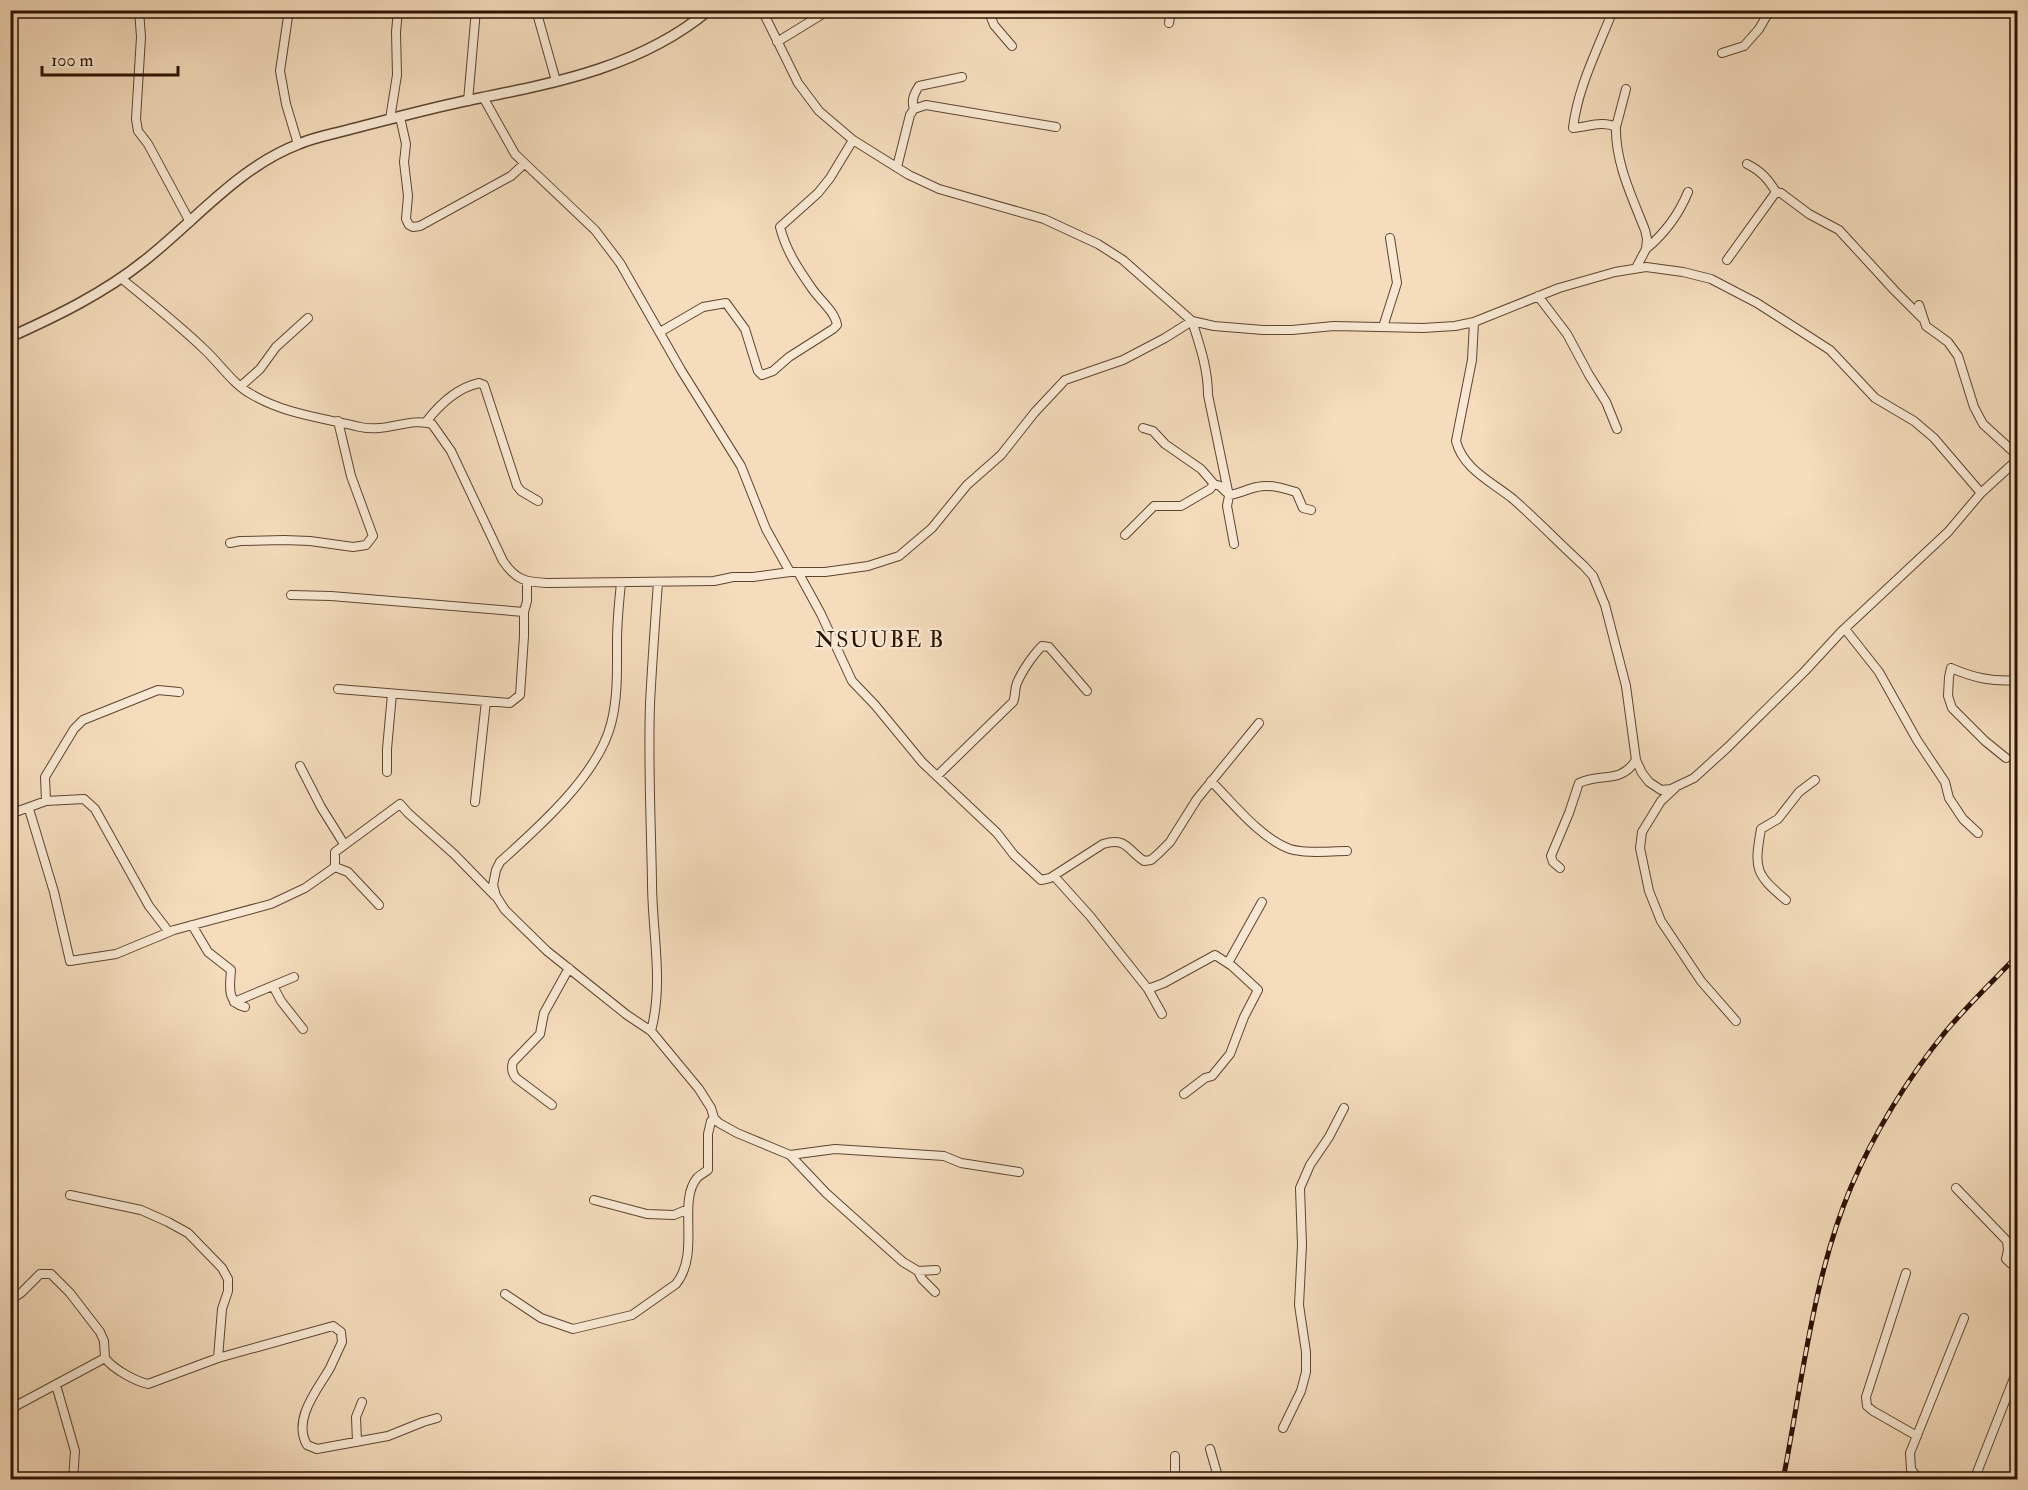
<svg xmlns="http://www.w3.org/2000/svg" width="2028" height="1490" viewBox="0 0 2028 1490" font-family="'IM FELL Double Pica',serif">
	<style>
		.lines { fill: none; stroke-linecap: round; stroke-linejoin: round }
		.minor-casing { stroke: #5f442f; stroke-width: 10 }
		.tertiary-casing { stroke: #5f442f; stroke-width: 12 }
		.minor { stroke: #f8e8d3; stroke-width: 8 }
		.tertiary { stroke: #f8e8d3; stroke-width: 9 }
		.rail-casing { stroke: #2d1200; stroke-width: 5 }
		.rail { stroke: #f8e8d3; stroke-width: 3; stroke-dasharray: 9; stroke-linecap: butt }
		.labels { text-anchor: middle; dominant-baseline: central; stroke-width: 4.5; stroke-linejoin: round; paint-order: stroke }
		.quarter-label { font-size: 22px; letter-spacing: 1.5px; fill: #2d1200; stroke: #f8e8d3 }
	</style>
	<rect width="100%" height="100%" fill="#f4dcbc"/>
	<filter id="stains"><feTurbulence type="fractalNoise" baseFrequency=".00333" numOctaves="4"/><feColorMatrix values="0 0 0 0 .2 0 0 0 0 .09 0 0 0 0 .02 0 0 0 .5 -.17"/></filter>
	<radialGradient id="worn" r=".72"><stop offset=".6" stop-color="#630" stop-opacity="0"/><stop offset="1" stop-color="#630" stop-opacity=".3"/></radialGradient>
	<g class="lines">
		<defs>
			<path id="minor" d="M139,10L141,37L136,119L138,131L148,144L190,222
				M289,10L280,71L286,104L298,144
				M536,10L556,81
				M762,10L798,83L819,111L853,140L909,175L939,189L1044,219L1098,244L1123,260L1192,321L1214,326L1263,330H1292L1334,326L1423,328L1455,326L1474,322L1559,288L1615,272L1646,267L1683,272L1711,279L1757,303L1830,350L1875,398L1914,421L1934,438L1981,493
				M988,10L994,25L1012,46
				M1613,10C1598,49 1578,86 1573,128C1587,127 1603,120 1616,127L1626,89
				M1169,23L1171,10
				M777,42L829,10
				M1722,53L1744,46L1759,29L1770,10
				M483,97L515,154L595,230L620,263L681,370L741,466L766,529L790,572
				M468,101L476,10
				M914,109C911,100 914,94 919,86L962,77
				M400,117L406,144L404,162L408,196L406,219L409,225L413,227L420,226L511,176L524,164
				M390,119L397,75L396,32L398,10
				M1616,127C1615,162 1632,197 1645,230L1647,239L1646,249C1664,234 1679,214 1688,192
				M1747,164C1761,171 1768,179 1776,192
				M897,167L910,115L914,109L926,105L1056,127
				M1727,260L1776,192L1781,193L1809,214L1839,230L1895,291L1922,318
				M1636,268L1646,249
				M122,279C150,302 179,325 205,350C220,364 233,384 251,394C284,414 323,418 360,427C387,433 409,417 432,424L451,451L503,561C516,580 525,582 547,583L714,581L733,577H753L790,572H825L868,566L899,556L932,528L967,485L1001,455L1035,412L1065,380L1123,360L1165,338L1192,321C1200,346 1208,369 1208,395L1229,496L1227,506L1234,544
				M1538,296L1567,334L1589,375L1606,402L1617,429
				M1919,305L1926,326L1948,342L1958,356L1974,407L1983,424L2018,456
				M1474,322L1472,360L1456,441C1463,469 1492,482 1513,499C1537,520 1560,544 1584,566L1593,576L1605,605L1626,686L1636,760L1642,773L1649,782L1661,790L1671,789L1694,778L1727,748L1805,671L1841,632L1948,532L1981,493L2018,459
				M1383,327L1397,283L1390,238
				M660,332L703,307L726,303L745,329L758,371L762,375L773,371L789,357L833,329L837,325C835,312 821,301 813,290C799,270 786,251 780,227L818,193L830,178L853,140
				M241,386L260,369L276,347L308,318
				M426,422C439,405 457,388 479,383L484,385L517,486L521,491L538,501
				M1143,428L1153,431L1165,444L1201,469L1214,484
				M1229,495C1239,494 1247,489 1257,487C1270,484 1283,488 1296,492L1303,508L1311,510
				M1125,535L1154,506H1181L1210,489L1214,484L1220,486L1226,492
				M230,543L240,541L284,540L310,541L353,547L366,545L373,536L351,476L338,421
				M798,572L821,614L852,681L875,705L922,762L997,833L1014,855L1041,880L1050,878L1103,844C1127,837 1127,850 1144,861L1151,860L1158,854L1170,842L1197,799L1259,723
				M621,583C619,602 617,622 617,642C617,669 618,698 611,724C598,775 538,828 500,862L496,870L493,885L496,896L505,910L547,951L627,1015L651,1031L699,1089L711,1108L714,1118L719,1123L737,1133L790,1155L826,1193L903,1262L918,1271L936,1270
				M291,595L331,596L524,612L527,601V581
				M1845,629L1879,672L1917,740L1945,782L1949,798L1963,819L1978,833
				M338,689L510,703L520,695L524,636V612
				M2006,758L1985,741L1952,708L1948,696L1949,677L1951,668C1974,678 1993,682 2018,680
				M300,766L321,807L344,844
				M387,772V749L392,694
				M937,776L1013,702C1016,696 1014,690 1017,683C1022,671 1033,655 1042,646L1049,647L1087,691
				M1211,781C1232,802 1261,839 1290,849C1307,854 1329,851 1347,851
				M1675,788L1661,801L1642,832L1640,848L1649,891L1661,921L1701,981L1736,1021
				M46,801L45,777L74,729L83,720L158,690L179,692
				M475,802L486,701
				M29,809L54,892L70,961L116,954L174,930L271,904L305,888L335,867
				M10,814L46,801L84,799L95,809L149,906L169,932
				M335,867V852L400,804L408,813L454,854L495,896
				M335,867L348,872L379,905
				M1560,868L1553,862L1551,856L1569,813L1579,783C1601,772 1620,785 1636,760
				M1054,876L1090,916L1148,989
				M1786,900C1755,874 1754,869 1761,829L1778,819L1799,792L1815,780
				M192,925L208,952L231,970C230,985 226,1003 245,1007
				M1228,963L1262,902
				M273,986L281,1001L303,1029
				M234,1002L294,977
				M1162,1014L1148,989L1164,983L1215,955L1232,966L1258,990L1244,1017L1230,1054L1212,1076L1205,1078L1184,1094
				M651,1031C664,982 652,932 652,882C651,823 648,763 650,704C652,664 655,623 658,582
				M552,1105L516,1078C512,1073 511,1068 513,1062L540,1034L544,1013L569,968
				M790,1155L835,1149L944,1156L961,1163L1019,1172
				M1956,1188L2007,1241L2008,1250L2006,1259L2018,1270
				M70,1195L141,1210L168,1222L188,1233L222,1268L228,1279V1291L222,1309L218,1358
				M594,1200L647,1214L674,1215L688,1209
				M918,1271L922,1279L935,1292
				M1906,1273L1866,1397L1867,1406L1873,1411L1917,1436
				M505,1294L541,1318L573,1329L632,1315L676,1284C701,1253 677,1202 697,1178C700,1175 705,1172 708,1170V1134L711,1121L714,1118
				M10,1300L21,1293L40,1274H51L70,1293L100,1332L104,1341L105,1358
				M56,1385L75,1451L73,1480
				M10,1409L105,1358C113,1369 135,1381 148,1384L218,1358L333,1326L341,1332L342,1342C338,1351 334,1359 330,1368C318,1389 292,1419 307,1445L317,1449L388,1436L423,1422L437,1418
				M1283,1428L1301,1391L1306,1372V1352L1299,1305L1302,1245L1300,1188L1310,1165L1329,1137L1344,1108
				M357,1442L356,1417L362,1402
				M1210,1449L1219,1480
				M1175,1456V1480
				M1919,1480L1911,1469L1910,1453L1964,1318
				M1974,1480L2018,1368"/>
			<path id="tertiary" d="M10,337C57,316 104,293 144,261C194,222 238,167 299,144C315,137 334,134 351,129C391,119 430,108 470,100C555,83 641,67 709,10"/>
		</defs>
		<use href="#minor" class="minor-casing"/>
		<use href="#tertiary" class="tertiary-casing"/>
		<use href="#minor" class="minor"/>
		<use href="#tertiary" class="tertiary"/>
		<defs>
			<path id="rail" d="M1783,1480C1802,1383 1813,1277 1851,1187C1875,1131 1908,1078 1946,1031C1968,1005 1994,980 2018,955"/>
		</defs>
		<use href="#rail" class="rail-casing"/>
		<use href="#rail" class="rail"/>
	</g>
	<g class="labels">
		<g class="quarter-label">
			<text x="880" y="640">NSUUBE B</text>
		</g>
	</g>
	<rect width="2028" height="1490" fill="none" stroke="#f4dcbc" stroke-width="36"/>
	<rect x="12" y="12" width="2004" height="1466" fill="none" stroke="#2d1200" stroke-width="3"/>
	<rect x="18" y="18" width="1992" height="1454" fill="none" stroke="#2d1200" stroke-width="1.5"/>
	<path d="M42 66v9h136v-9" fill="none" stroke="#2d1200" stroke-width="3"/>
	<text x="51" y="66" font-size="18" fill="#2d1200" stroke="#f8e8d3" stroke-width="4.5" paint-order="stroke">100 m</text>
	<rect width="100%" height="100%" filter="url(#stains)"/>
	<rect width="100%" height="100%" fill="url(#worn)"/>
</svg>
